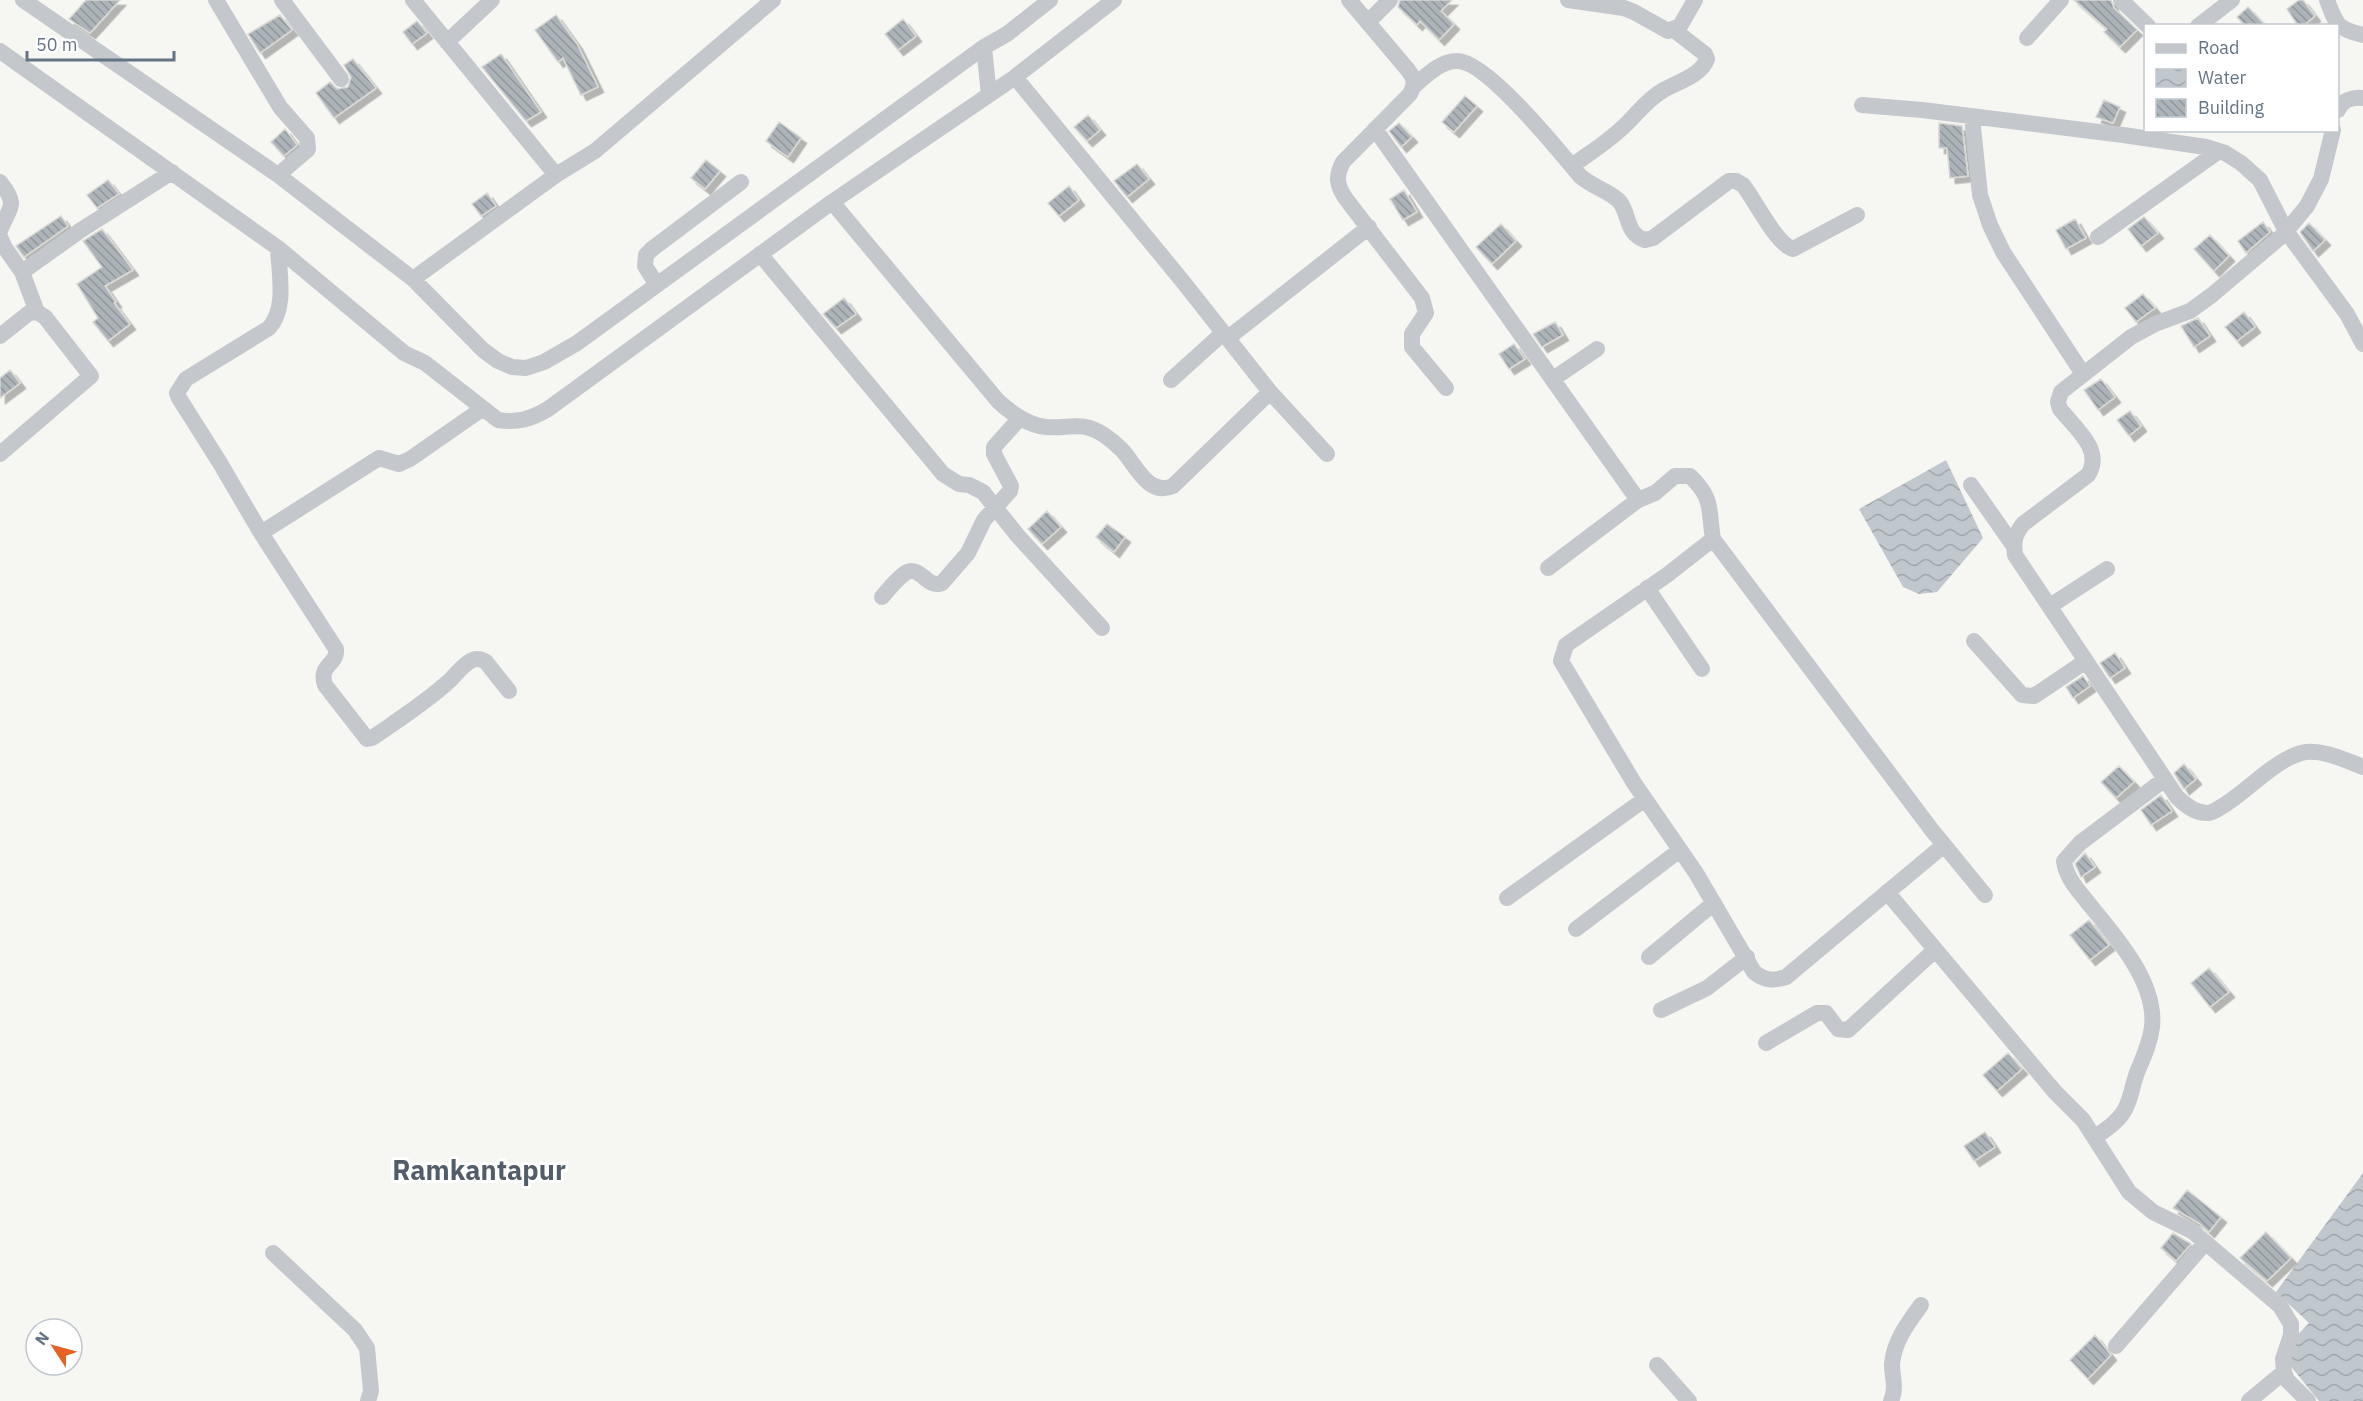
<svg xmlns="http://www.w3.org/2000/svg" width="2363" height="1401" viewBox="0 0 2363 1401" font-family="'IBM Plex Sans',sans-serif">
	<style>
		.water { fill: url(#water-waves) }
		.building { fill: url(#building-back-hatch); stroke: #d8d8d5; stroke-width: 1.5; filter: url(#shadow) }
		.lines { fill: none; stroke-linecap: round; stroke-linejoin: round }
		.minor { stroke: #c4c7cb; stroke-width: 16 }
		.labels { text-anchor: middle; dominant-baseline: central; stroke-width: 6; stroke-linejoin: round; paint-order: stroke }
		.district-label { font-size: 27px; font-weight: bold; fill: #535d69; stroke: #fff }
	</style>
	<defs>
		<pattern id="water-waves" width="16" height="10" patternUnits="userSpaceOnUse" patternTransform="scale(1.5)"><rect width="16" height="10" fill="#c0c8ce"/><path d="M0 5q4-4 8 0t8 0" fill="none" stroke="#a0a7ad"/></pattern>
		<pattern id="building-back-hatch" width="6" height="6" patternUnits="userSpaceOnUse" patternTransform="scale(1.5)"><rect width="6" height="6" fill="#adb4b9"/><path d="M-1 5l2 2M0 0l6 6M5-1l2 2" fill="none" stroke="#90979c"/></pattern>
		<filter id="shadow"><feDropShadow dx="5.5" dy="5.5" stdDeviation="0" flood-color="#0004"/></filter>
	</defs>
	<rect width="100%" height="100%" fill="#f6f6f3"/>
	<path class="water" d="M1946,460L1983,538L1937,592L1919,594L1903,587L1859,509Z
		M2363,1173V1401H2319L2280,1353L2309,1323L2276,1292Z"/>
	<path class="building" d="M86,0H120L90,33L69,19Z
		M1400,0H1452L1441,11L1454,24L1439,40L1420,21L1417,25L1398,7Z
		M2074,0H2111L2114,8L2137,30L2120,47L2104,32L2107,29Z
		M2299,0H2303L2315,16L2303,26H2298L2287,9Z
		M2248,7L2266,26H2245L2237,17Z
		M280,15L292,30L260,53L248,34Z
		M556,15L577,44L598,87L581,95L563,58L558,62L535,30Z
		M903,19L916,36L898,50L885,34Z
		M417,21L427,33L412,44L403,32Z
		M501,54L541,112L526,121L482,67Z
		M353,59L376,88L334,118L316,93L330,82L337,89L348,87L351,77L344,65Z
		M1465,96L1477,106L1454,132L1442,122Z
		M2104,100L2120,107L2113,123L2096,117Z
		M1088,115L1100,130L1087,141L1074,127Z
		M779,122L801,138L788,157L766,141Z
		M1399,123L1412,137L1401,147L1389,131Z
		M1939,123L1962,126L1968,176L1950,178L1947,148H1939Z
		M285,129L297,145L284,156L271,142Z
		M706,160L720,171L705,189L691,178Z
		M1137,164L1149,179L1127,197L1114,181Z
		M108,180L119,194L97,208L87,195Z
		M1069,186L1079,200L1059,216L1048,203Z
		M1404,190L1417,212L1403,220L1390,199Z
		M487,193L496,206L481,216L472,204Z
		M61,216L68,226L24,257L16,246Z
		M2144,217L2158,233L2141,246L2128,229Z
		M2075,219L2086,238L2066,249L2056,230Z
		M2263,222L2270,232L2246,253L2238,241Z
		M2309,223L2325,240L2313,251L2300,232Z
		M1501,224L1516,241L1492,264L1476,247Z
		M102,229L133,270L105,286L116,302L114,303L130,324L108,341L93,322L98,318L77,284L102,267L83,241Z
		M2210,235L2229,256L2214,271L2194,249Z
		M2143,294L2155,308L2136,322L2125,308Z
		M844,298L856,314L836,328L823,314Z
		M2244,312L2255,327L2237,341L2225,327Z
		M2198,318L2210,336L2194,347L2181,326Z
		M1555,322L1563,335L1542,347L1533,334Z
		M1514,344L1525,359L1509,369L1499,354Z
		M10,370L20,383L0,398V378Z
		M2101,379L2115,397L2098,410L2084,390Z
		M2130,411L2141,426L2129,436L2117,420Z
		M1047,511L1061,527L1042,544L1028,529Z
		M1107,524L1125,537L1114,552L1096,537Z
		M2115,653L2125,668L2110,678L2100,663Z
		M2083,676L2090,686L2073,698L2066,687Z
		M2184,764L2196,779L2184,789L2174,773Z
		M2119,766L2134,782L2116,798L2101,782Z
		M2161,795L2172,811L2151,825L2141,810Z
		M2085,853L2095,867L2081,877L2075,864Z
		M2089,920L2109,945L2090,960L2070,935Z
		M2209,968L2229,992L2210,1007L2191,983Z
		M2008,1053L2022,1069L1997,1091L1983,1075Z
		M1985,1132L1995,1147L1974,1161L1964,1146Z
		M2187,1190L2221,1217L2209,1232L2199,1223L2173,1208Z
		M2266,1232L2291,1258L2267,1281L2240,1258Z
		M2173,1233L2191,1244L2176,1261L2161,1248Z
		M2095,1335L2111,1355L2088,1379L2070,1360Z"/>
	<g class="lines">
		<path class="minor" d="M23,0L278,175L413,279L483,350L498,361L512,367L526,368L544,362L577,343L984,47L1007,34L1050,0
			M216,0L280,107L307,138L308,149L305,152L278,175
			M282,0L341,79
			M413,0L556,175
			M1349,0L1408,70C1415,79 1415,84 1410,94L1343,162C1335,177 1337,186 1346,199L1422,298L1426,313L1412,334V347L1446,388
			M1568,0L1624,8L1634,12L1668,31L1680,26L1695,0
			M2121,0L2148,26
			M2327,0C2336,24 2337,29 2363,35
			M1368,22L1390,0
			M2198,26L2232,0
			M2027,38L2061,0
			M447,42L492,0
			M984,47L989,95
			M0,51L278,248L404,353L425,363L498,420C518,423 531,419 548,409L832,202L1015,77L1114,0
			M1015,77L1184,283L1270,392L1327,454
			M1414,86C1426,76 1440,61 1457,61C1486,60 1560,152 1580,176C1592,187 1612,192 1620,202C1630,216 1626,234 1645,240L1653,238L1729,181H1736L1743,185C1755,200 1776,244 1793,249L1857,215
			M1862,105L1922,110L2123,135L2206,147L2225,153L2241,163L2260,180L2286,231L2347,314L2363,344
			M2338,110C2342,100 2353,97 2363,98
			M1972,117L1980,195L1990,225L2003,252L2083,374
			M1375,129L1638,500L1655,493L1675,476H1690C1714,499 1708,509 1713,539L1931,829L1985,895
			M2333,130L2321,179L2307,206L2284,234L2212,295L2190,311L2155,324L2131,337L2061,392L2058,402L2060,409C2075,428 2104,450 2088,475L2023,524C2015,534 2013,542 2015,555L2177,797C2186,806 2196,814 2209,813C2213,812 2218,809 2221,807C2247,792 2273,761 2301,753C2321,748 2345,760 2363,767
			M1572,166C1588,154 1606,143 1621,129C1635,117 1645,101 1662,91C1677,82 1701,76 1707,59L1705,54L1674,30
			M0,182C20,207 8,207 0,231
			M832,202L998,401C1011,413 1028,425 1046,427C1070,429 1081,420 1104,435C1110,439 1117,445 1122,450C1136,465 1148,497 1173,486L1270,392
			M0,237L5,248L22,272L37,312
			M2098,237L2219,151
			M278,248C279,274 287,308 269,328L186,379L177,393L179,398L220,463L261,533L336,649C338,665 318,664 325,685L367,739L372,738C398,720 425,703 448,682C455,676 461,667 469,662C474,658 480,658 486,662L509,691
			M760,254L943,474L959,484L969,485L983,492L1017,535L1102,628
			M22,272L81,230L172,172
			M413,279L556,175L595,151L773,0
			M657,285L645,266L646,255L652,249L741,182
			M0,336L29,313L37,312L45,317L91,376L0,454
			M1228,338L1369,227
			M1553,379L1597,349
			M1171,380L1223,333
			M1971,485L2013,545
			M261,533L379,458L399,464L410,459L482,409
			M1713,539L1667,575L1566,645L1561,661L1634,783L1696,873L1754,972C1765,981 1773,981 1786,977L1944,845
			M1548,568L1638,500
			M1647,588L1702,669
			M882,597C889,589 898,577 907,572C921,566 927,589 942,583L968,553L984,520L1010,491L1011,486L994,454V447L1020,418
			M2050,606L2107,569
			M1974,641L2022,695L2034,696L2086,661
			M1887,892L2055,1092L2083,1120L2129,1192L2153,1212L2192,1231L2280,1306L2291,1324V1335L2283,1359L2284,1372L2287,1380L2308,1401
			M1507,898L1645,799
			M1576,929L1680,850
			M1649,957L1714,903
			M1661,1010L1707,988L1747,957
			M1766,1043L1817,1013H1826L1838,1029L1848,1030L1935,950
			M2095,1137C2107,1129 2122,1119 2127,1105C2132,1094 2133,1082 2138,1070C2144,1056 2150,1043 2152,1027C2157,982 2115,936 2089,904C2079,891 2066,878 2064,861L2080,843L2165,779
			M273,1253L355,1330L367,1348L371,1391L368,1401
			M2116,1346L2205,1243
			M1657,1365L1689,1401
			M1891,1401C1897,1388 1892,1377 1892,1364C1894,1341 1908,1323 1921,1305
			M2249,1401L2284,1372"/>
	</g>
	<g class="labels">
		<g class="district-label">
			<text x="479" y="1169">Ramkantapur</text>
		</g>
	</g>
	<rect x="2144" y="24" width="195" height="108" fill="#ffffff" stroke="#c1c7ce" stroke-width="1.5"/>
	<rect x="2156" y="44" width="30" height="9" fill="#c4c7cb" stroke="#c1c7ce" stroke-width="1.5"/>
	<text x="2198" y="54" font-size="18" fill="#657484">Road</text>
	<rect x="2156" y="69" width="30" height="18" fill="url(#water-waves)" stroke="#c1c7ce" stroke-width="1.5"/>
	<text x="2198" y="84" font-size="18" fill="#657484">Water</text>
	<rect x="2156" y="99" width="30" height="18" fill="url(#building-back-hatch)" stroke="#c1c7ce" stroke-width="1.5"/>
	<text x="2198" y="114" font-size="18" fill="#657484">Building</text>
	<g transform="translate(54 1347) rotate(306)"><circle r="28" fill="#ffffff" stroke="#c1c7ce" stroke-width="1.5"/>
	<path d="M0-4.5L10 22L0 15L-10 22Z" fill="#e66224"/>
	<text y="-9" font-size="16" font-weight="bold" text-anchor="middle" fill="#657484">N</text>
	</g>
	<path d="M27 51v9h147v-9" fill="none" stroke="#657484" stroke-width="3"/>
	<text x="36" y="51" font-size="18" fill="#657484" stroke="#ffffff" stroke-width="4.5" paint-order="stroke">50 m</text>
</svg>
